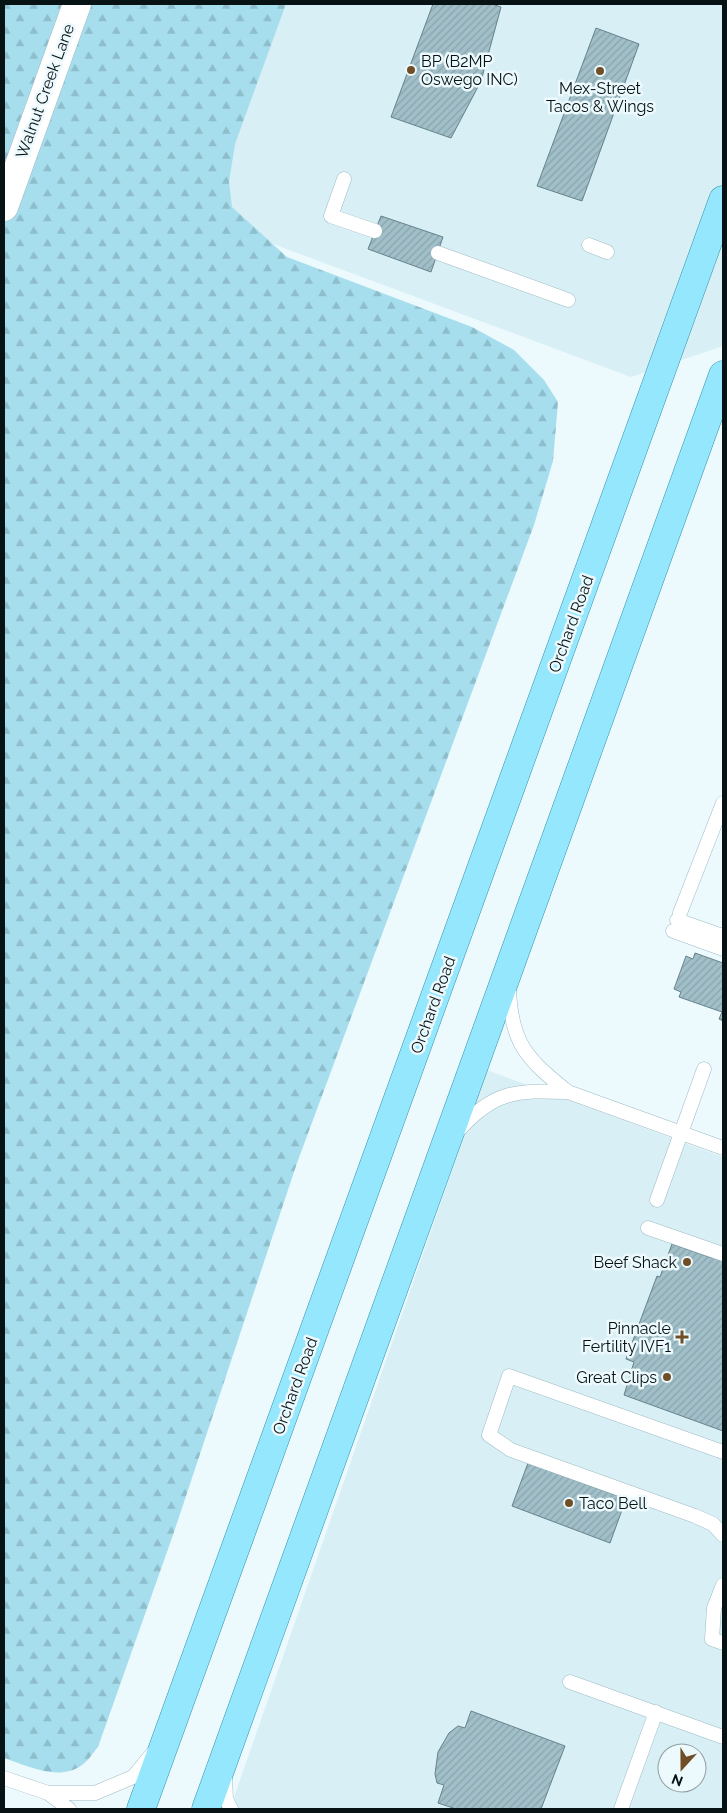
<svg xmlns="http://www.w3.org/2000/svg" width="727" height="1813" viewBox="0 0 727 1813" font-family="Raleway,sans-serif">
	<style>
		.built { fill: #d8eff6; fill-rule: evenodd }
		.forest { fill: url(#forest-firs) }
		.building { fill: url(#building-hatch); stroke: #66828b }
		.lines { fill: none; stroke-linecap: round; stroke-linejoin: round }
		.service-casing { stroke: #9ebcc5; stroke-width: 15 }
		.minor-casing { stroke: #9ebcc5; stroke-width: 29 }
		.primary-casing { stroke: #3492aa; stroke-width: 29 }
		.service { stroke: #fff; stroke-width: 14 }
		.minor { stroke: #fff; stroke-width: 28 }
		.primary { stroke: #94e7fd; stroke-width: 28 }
		.poi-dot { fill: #704e26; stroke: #ecf9fd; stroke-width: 2 }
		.labels { text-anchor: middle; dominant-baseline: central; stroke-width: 5; stroke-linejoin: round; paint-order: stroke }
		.poi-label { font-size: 16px; fill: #071215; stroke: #ecf9fd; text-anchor: end }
		.street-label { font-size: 16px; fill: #071215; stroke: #ecf9fd }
	</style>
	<defs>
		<pattern id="forest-firs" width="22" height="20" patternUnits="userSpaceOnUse" patternTransform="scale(1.25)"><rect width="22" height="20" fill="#a7deee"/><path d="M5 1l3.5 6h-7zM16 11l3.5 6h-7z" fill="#8ebdcb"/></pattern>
		<pattern id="building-hatch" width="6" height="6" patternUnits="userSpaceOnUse" patternTransform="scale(1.25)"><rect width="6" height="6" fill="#a1bfc8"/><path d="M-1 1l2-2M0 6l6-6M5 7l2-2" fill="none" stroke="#89a3ab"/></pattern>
	</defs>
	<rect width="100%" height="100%" fill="#ecf9fd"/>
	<path class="built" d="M137,4H723V346L631,377L69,168Z
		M487,1070L723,1157V1809H230ZM667,1753H697V1783H667Z"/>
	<path class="forest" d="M4,4H286L235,144L229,182L232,207L287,257L472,327L514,350L544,380L558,402L553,461L534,525L297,1163L173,1535L98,1747C93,1753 88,1761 82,1765C59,1782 28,1766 4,1758Z"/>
	<path class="building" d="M433,4H492L501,7L481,81L451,138L391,117Z
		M596,28L639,44L582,201L537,186Z
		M381,216L443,237L431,272L368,249Z
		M695,953L723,963V1021L719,1019L722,1012L679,997L681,992L674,989L686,956L693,959Z
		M672,1244L712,1258L713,1256L723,1260V1431L624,1395L634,1362L626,1359L657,1276L660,1277Z
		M528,1463L626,1499L610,1543L512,1506Z
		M471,1711L565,1746L541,1809H456L438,1803L444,1785L437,1783L435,1774L438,1752L449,1733L458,1726L465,1728Z"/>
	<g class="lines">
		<defs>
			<path id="service" d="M344,179L331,216L375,231
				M589,245L607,252
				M438,253L568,300
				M680,913L723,803
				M677,920L723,936
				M673,931L723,949
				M568,1092L723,1148
				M458,1131C493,1091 516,1090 568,1092C527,1059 511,1044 509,989
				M657,1200L704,1069
				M648,1228L723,1254
				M723,1452L509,1376L489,1435L511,1450L695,1516L713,1524L723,1535
				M723,1585L714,1608L712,1639L723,1643
				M570,1682L723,1737
				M225,1776L226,1799L231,1809
				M4,1778L48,1793L69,1809
				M48,1793H95L133,1777L153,1753
				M621,1809L656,1712"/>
			<path id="minor" d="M4,207L77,4"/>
			<path id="primary" d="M141,1809L723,200
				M206,1809L723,375"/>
		</defs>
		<use href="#service" class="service-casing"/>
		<use href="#minor" class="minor-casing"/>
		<use href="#primary" class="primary-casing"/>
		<use href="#service" class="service"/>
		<use href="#minor" class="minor"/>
		<use href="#primary" class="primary"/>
	</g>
	<g class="poi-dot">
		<circle cx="411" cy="70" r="5"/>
		<circle cx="600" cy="71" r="5"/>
		<circle cx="687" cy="1262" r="5"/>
		<path d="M679.5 1329.5h5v5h5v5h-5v5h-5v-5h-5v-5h5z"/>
		<circle cx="667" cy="1377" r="5"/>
		<circle cx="569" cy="1503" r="5"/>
	</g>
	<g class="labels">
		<g class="poi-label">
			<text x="421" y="61" text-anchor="start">BP (B2MP<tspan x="421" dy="18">Oswego INC)</tspan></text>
			<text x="600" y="88" text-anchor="middle">Mex-Street<tspan x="600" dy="18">Tacos &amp; Wings</tspan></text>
			<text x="677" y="1262">Beef Shack</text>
			<text x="671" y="1328">Pinnacle<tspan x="671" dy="18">Fertility IVF1</tspan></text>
			<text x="657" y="1377">Great Clips</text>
			<text x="579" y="1503" text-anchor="start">Taco Bell</text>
		</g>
		<g class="street-label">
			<text transform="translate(45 91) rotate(-70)">Walnut Creek Lane</text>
			<text transform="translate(571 624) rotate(-70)">Orchard Road</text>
			<text transform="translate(433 1005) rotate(-70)">Orchard Road</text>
			<text transform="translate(295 1386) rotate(-70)">Orchard Road</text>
		</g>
	</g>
	<rect width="727" height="1813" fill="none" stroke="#071215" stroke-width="10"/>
	<g transform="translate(682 1768) rotate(201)"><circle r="24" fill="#ecf9fd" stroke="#909da0"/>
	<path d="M0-4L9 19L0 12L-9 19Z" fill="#704e26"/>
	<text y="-8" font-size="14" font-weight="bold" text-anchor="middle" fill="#071215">N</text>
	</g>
</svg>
